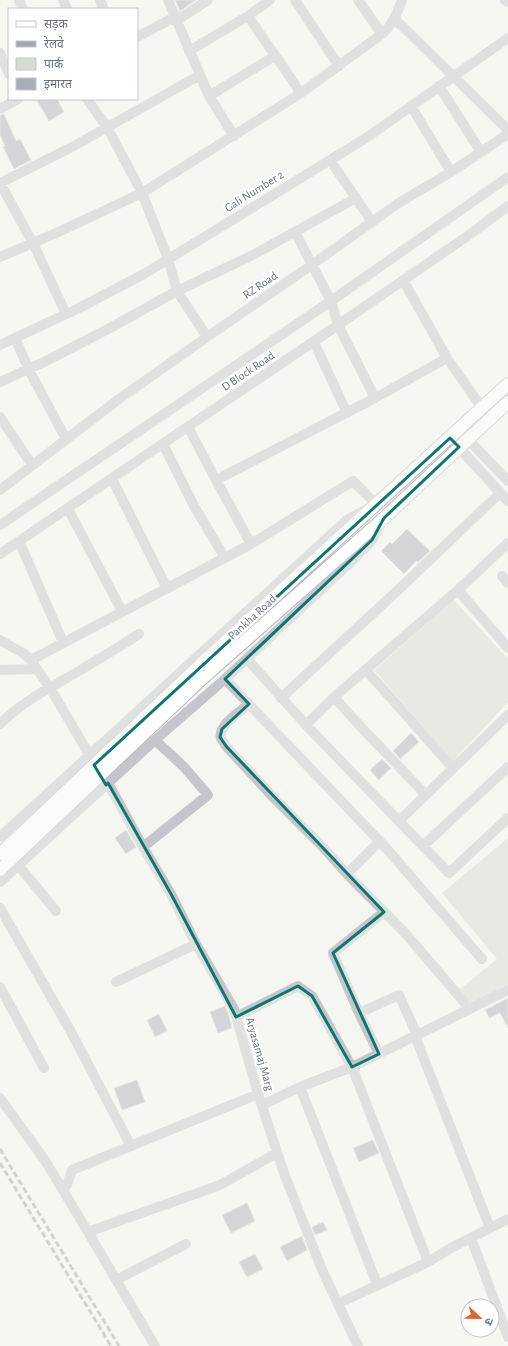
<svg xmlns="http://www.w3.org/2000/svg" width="508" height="1346" viewBox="0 0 508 1346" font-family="'Alegreya Sans','Noto Sans Devanagari',sans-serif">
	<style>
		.green { fill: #d6dcd3 }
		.building { fill: #a8aeb5; stroke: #d6d7d5 }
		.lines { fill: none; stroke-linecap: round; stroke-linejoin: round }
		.major-casing { stroke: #b4b8bb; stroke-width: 14 }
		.minor { stroke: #c4c6ca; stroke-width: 10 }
		.major { stroke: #fff; stroke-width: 12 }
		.rail { stroke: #a4a8ae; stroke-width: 3; stroke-dasharray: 6 3; stroke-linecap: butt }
		.major-bridge-casing { stroke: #b4b8bb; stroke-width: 14; stroke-linecap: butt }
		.major-bridge { stroke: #fff; stroke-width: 12 }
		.marked { fill: none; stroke: #0f766e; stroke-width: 3; stroke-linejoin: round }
		.labels { text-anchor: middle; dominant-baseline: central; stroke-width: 4; stroke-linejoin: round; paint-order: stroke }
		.street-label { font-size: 12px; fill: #667281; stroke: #fff }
	</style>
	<rect width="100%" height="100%" fill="#f5f5f2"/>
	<path class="green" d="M454,600L508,659V702L453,761L374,670Z
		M508,838V984L471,1005L459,990L497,959L442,893Z"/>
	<path class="building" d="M175,0H196L180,11Z
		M36,99H57L64,112L49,121Z
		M4,114L16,141L20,139L31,160L14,169L3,147L5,146L0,135V115Z
		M407,529L430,551L418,562L416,561L404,574L381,551L390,542L392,544Z
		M411,733L419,742L400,759L393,751Z
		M382,759L391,768L379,780L370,770Z
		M126,830L136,847L126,854L115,838Z
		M508,998V1028L500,1013L489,1018L485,1010Z
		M225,1006L228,1012L232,1028L218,1033L210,1012Z
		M159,1014L167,1031L155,1037L147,1020Z
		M137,1080L145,1102L122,1110L114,1088Z
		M373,1140L379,1153L359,1162L353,1148Z
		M247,1203L255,1221L231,1233L222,1215Z
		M323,1222L327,1230L315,1235L312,1227Z
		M302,1236L307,1250L287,1261L280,1247Z
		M255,1254L263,1269L247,1277L239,1262Z"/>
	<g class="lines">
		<defs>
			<path id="major" d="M200,665L508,384
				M204,677L384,518L508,402"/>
		</defs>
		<use href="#major" class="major-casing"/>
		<path class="minor" d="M19,0L23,9
			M63,0L67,9
			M100,0L104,9
			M168,0L209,96L234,136
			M295,0L339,66
			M358,0L382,34
			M505,0L508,2
			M248,16L301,93
			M395,19L508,130
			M176,21L208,0
			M137,37L175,17
			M189,51L248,16L270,0
			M0,53L9,74
			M439,86L481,152
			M209,96L275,56
			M87,99L107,127L142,193L168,259L177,291L207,337
			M411,106L451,172
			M0,109L18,99
			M330,160L372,222
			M0,183L74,146L200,75
			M0,183L33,243L66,314
			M295,232L331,301L338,325L375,398
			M0,257L54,234L142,193L301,93L382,34C394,23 396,15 402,0
			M403,280L447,358L482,408
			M15,338L29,370L66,439
			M314,342L347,413
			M0,345L79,308L144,274L366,138L508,38
			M0,382L46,361L110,328L177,291L253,255L356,198
			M0,417L32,465
			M188,427L216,480L375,398L447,358
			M459,430L508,481
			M450,438L508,501
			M163,444L194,506L225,558
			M112,479L167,588
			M0,490L119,399L207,337L313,264L397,204L451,172L508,134
			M68,509L122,611
			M0,525L331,301L508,177
			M19,541L63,642
			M0,554L338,325L469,235L508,206
			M502,576L508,583
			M458,590L508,648
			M0,640L23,653L31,660L53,693L93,761
			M247,659L306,725L449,873L508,818
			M31,660L251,544
			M0,670L37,669
			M366,670L453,768
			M225,679L387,849L482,959
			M334,697L360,726L426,795
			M281,698L396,592L500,493
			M249,704C241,711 217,726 221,738C222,740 225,744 226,746L273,797L321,845L347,874L406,934L464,1002
			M0,724C23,701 51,687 79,671C99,659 119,647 139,634
			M306,725L334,697L458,590L508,543
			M108,783L143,847L171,894L196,944L234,1009L258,1094L285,1176L323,1272L358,1346
			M399,821L508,715
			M0,837L347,520L376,504L353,481L251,544L216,480
			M423,846L508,767
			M143,847L208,795L184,767L155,740
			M18,865L56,911
			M347,874L380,841
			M0,882L155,740L225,679L355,558L372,540L382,522
			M0,908L70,1030L131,1146
			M116,982L196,944
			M0,987L44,1068
			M359,1013L333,953L384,912
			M236,1017L298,986L312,996L352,1067L428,1262
			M415,1036L490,1228
			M379,1054L359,1013L399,995L417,1035
			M300,1087L377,1284
			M0,1098L46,1162L88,1232L155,1346
			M262,1105L300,1087L352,1067L508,990
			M61,1186L67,1185L72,1170L258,1094
			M88,1232L220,1185L277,1153
			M471,1238L508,1337
			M116,1280L186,1244
			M339,1303L428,1262L451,1248L508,1219"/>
		<use href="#major" class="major"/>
		<path class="rail" d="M0,1149L119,1346
			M0,1163L111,1346"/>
		<defs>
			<path id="major-bridge" d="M0,854L200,665
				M0,870L204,677"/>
		</defs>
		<use href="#major-bridge" class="major-bridge-casing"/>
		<use href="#major-bridge" class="major-bridge"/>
	</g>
	<path d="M0 0H508V1346H0ZM450,438L459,447L384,518L372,540L225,679L249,704L222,729L220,737L226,746L384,912L333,953L379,1054L352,1067L312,996L298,986L236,1017L171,894L108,783L106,785L94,765Z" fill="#f5f5f2" fill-opacity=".55" fill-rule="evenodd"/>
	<path class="marked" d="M450,438L459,447L384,518L372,540L225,679L249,704L222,729L220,737L226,746L384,912L333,953L379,1054L352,1067L312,996L298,986L236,1017L171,894L108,783L106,785L94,765Z"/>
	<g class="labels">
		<g class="street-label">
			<text transform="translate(254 191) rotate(-32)">Gali Number 2</text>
			<text transform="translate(260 285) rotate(-34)">RZ Road</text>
			<text transform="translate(248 371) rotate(-34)">D Block Road</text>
			<text transform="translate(252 617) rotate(-42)">Pankha Road</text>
			<text transform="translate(260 1054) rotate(74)">Aryasamaj Marg</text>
		</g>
	</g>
	<rect x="8" y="8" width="130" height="92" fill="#ffffff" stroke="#c2c7cd"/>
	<rect x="16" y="21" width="20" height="6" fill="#ffffff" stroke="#c2c7cd"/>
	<text x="44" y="28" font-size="12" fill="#667281">सड़क</text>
	<rect x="16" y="41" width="20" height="6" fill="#a4a8ae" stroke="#c2c7cd"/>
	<text x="44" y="48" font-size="12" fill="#667281">रेलवे</text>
	<rect x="16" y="58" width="20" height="12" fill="#d6dcd3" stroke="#c2c7cd"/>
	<text x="44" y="68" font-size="12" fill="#667281">पार्क</text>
	<rect x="16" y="78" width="20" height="12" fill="#a8aeb5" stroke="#c2c7cd"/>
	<text x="44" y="88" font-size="12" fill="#667281">इमारत</text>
	<g transform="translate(480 1318) rotate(112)"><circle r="19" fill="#ffffff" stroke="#c2c7cd"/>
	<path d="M0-3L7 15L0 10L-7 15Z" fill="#da682e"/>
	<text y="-6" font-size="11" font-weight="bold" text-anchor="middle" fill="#667281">उ</text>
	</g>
</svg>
